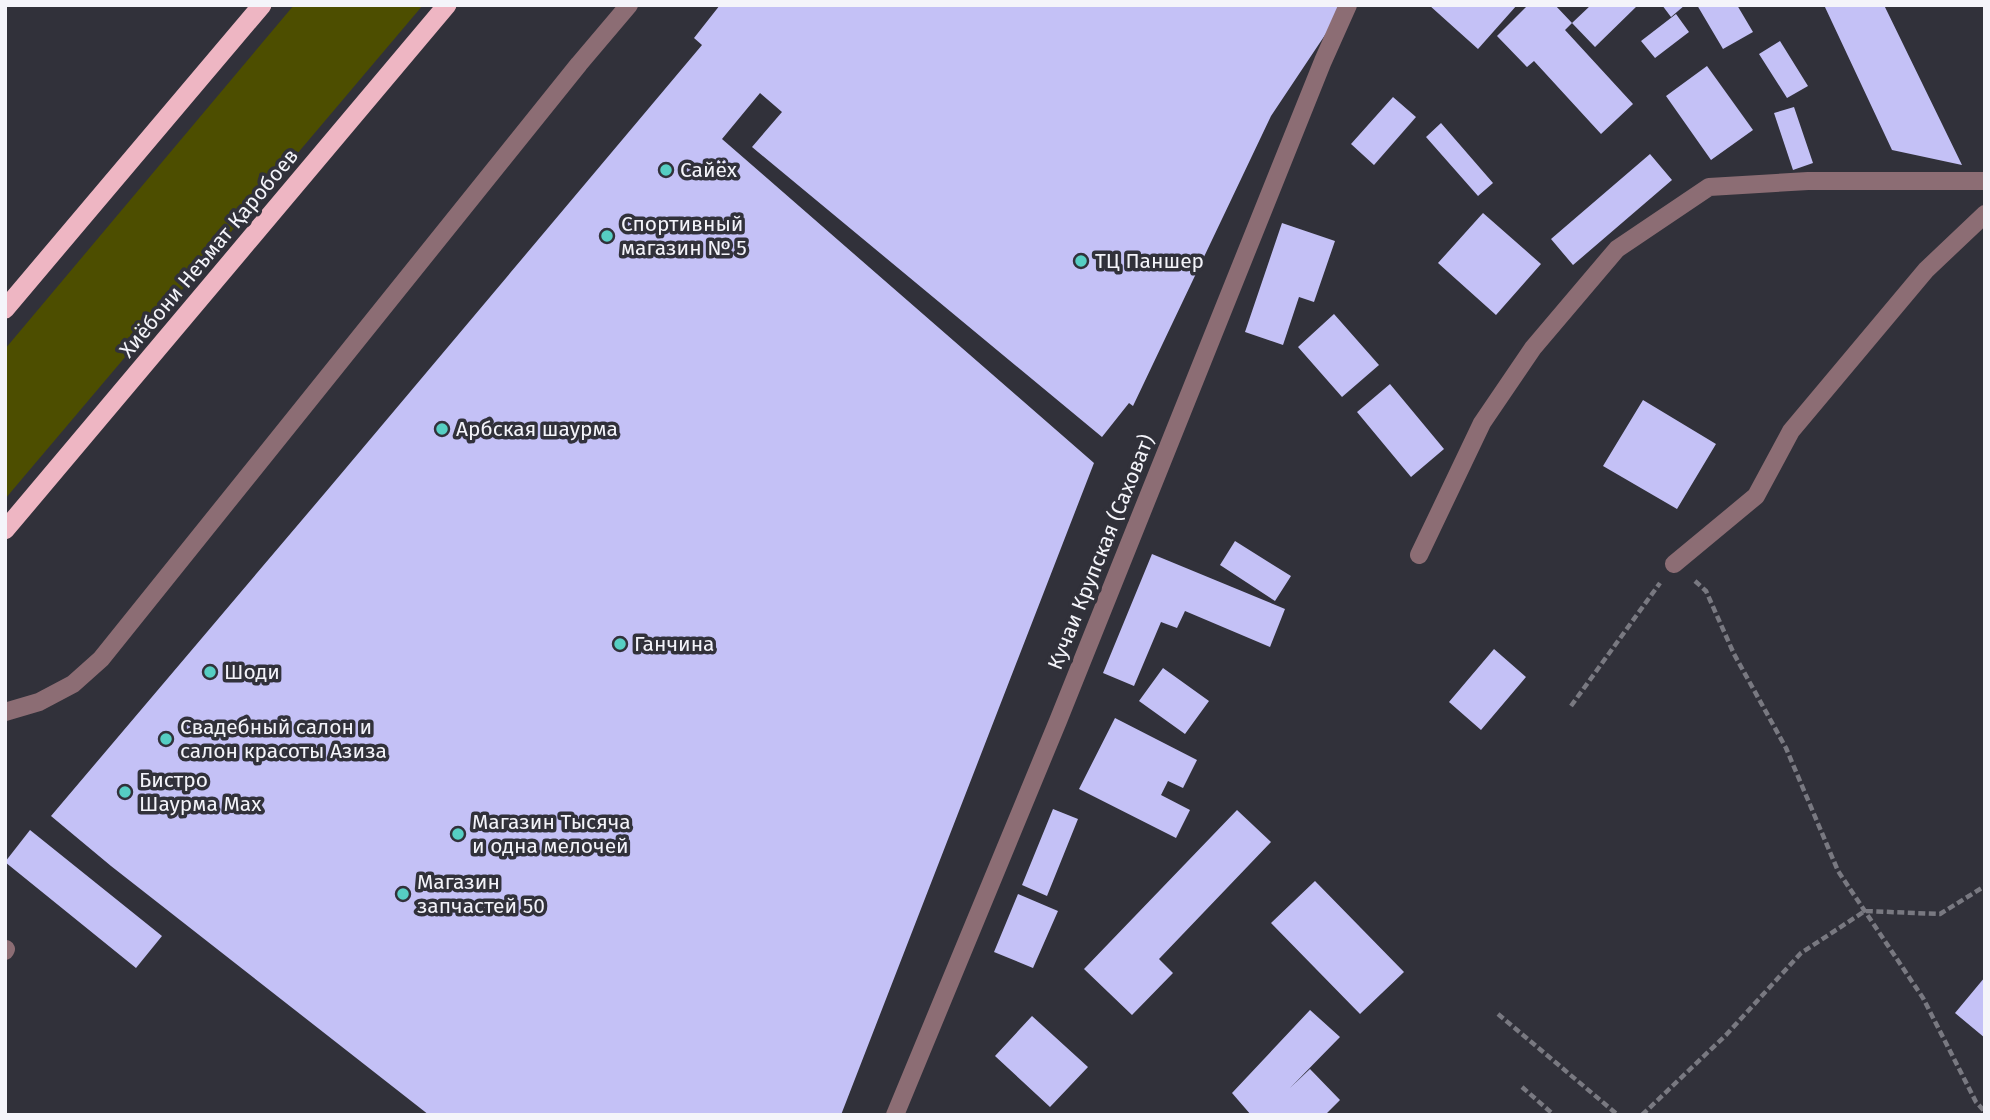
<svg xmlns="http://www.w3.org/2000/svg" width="1990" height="1120" viewBox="0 0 1990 1120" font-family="'Fira Sans',sans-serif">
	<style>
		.green { fill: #4d4e00 }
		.building { fill: #c4c1f6 }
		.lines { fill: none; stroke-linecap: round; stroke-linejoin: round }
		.path { stroke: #797981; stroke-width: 4.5; stroke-dasharray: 7 3.5; stroke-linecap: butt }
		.service { stroke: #8c6d74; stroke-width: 18 }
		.minor { stroke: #8c6d74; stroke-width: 18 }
		.trunk { stroke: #eeb6c3; stroke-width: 19 }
		.poi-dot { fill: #56cec3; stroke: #31313a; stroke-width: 2.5 }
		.labels { text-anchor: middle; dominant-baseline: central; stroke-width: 7; stroke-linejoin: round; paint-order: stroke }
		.poi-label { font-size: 21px; fill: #f4f4fa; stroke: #31313a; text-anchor: start }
		.street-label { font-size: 21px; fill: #f4f4fa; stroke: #31313a }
	</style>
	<rect width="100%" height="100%" fill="#31313a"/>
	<path class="green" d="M294,5H423L5,499V349Z"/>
	<path class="building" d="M720,5H1345L1271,116L1133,406L1129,403L1102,437L752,147L782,112L760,93L722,139L1094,463L841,1115H429L111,866L51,816L330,487L702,45L694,38Z
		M1429,5H1517L1478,49Z
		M1528,5H1555L1572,23L1565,30L1633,104L1601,134L1534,61L1527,67L1497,36Z
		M1591,5H1638L1595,47L1572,23Z
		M1662,5H1685L1671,17Z
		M1697,5H1737L1753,32L1723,49Z
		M1824,5H1884L1962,165L1892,150Z
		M1676,14L1689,32L1655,58L1641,41Z
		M1780,41L1808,86L1787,98L1759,54Z
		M1707,66L1753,130L1711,160L1666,96Z
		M1393,97L1416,117L1374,165L1351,144Z
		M1794,107L1813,163L1793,170L1774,113Z
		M1441,123L1493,183L1478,196L1426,137Z
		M1650,154L1672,180L1573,265L1551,239Z
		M1483,213L1541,264L1496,315L1438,263Z
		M1282,223L1335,241L1314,302L1299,297L1283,345L1245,332Z
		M1334,314L1379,365L1342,397L1298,347Z
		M1390,384L1444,449L1411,477L1357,412Z
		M1643,400L1716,444L1677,509L1603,466Z
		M1235,541L1291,576L1275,601L1220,565Z
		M1152,554L1285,609L1270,647L1185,611L1177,628L1161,622L1134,686L1103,673Z
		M1494,649L1526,677L1481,730L1449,702Z
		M1163,668L1209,701L1185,734L1139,701Z
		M1115,718L1197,760L1183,788L1168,781L1161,795L1190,810L1176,838L1079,789Z
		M1053,809L1078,819L1047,896L1022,885Z
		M1237,810L1271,842L1159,959L1173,973L1132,1015L1084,969Z
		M30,830L162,936L136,968L5,862Z
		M1315,881L1404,972L1360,1014L1271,923Z
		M1018,894L1058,911L1033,968L994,952Z
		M1985,977V1038L1955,1013Z
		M1310,1010L1340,1037L1290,1088L1310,1069L1340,1100L1325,1115H1251L1232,1093Z
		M1032,1016L1088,1067L1050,1107L995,1056Z"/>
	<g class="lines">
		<path class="path" d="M1695,581L1706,591L1734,654L1786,748L1838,871L1923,998L1976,1102L1985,1112
			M1571,706L1660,583
			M1498,1014L1618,1115
			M1522,1087L1554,1115
			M1642,1115L1726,1035L1801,953L1865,911L1940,914L1985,886"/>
		<path class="service" d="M5,712L39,702L73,684L101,659L579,64L629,5
			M5,951L6,949
			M895,1115L1058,721L1323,61L1348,5"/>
		<path class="minor" d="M1419,555L1482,423L1533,348L1617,249L1709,187L1808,181H1985
			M1674,564L1756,496L1791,431L1926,270L1985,214"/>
		<path class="trunk" d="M5,309L262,5
			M5,530L447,5"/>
	</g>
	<g class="poi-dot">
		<circle cx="666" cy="170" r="7"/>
		<circle cx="607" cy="236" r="7"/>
		<circle cx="1081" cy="261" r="7"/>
		<circle cx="442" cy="429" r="7"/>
		<circle cx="620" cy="644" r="7"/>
		<circle cx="210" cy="672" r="7"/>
		<circle cx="166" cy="739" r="7"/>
		<circle cx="125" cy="792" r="7"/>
		<circle cx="458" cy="834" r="7"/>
		<circle cx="403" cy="894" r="7"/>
	</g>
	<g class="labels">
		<g class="poi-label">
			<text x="680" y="170">Сайёх</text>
			<text x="621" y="224">Спортивный<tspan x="621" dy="24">магазин № 5</tspan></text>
			<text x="1095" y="261">ТЦ Паншер</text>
			<text x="456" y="429">Арбская шаурма</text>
			<text x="634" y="644">Ганчина</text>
			<text x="224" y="672">Шоди</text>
			<text x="180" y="727">Свадебный салон и<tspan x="180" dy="24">салон красоты Азиза</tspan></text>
			<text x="139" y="780">Бистро<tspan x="139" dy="24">Шаурма Мax</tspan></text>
			<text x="472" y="822">Магазин Тысяча<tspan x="472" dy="24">и одна мелочей</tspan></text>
			<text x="417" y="882">Магазин<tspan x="417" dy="24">запчастей 50</tspan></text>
		</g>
		<g class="street-label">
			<text transform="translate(209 253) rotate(-50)">Хиёбони Неъмат Қаробоев</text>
			<text transform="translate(1101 552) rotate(-68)">Кучаи Крупская (Саховат)</text>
		</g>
	</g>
	<rect width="1990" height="1120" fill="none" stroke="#f4f4fa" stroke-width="14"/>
</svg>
